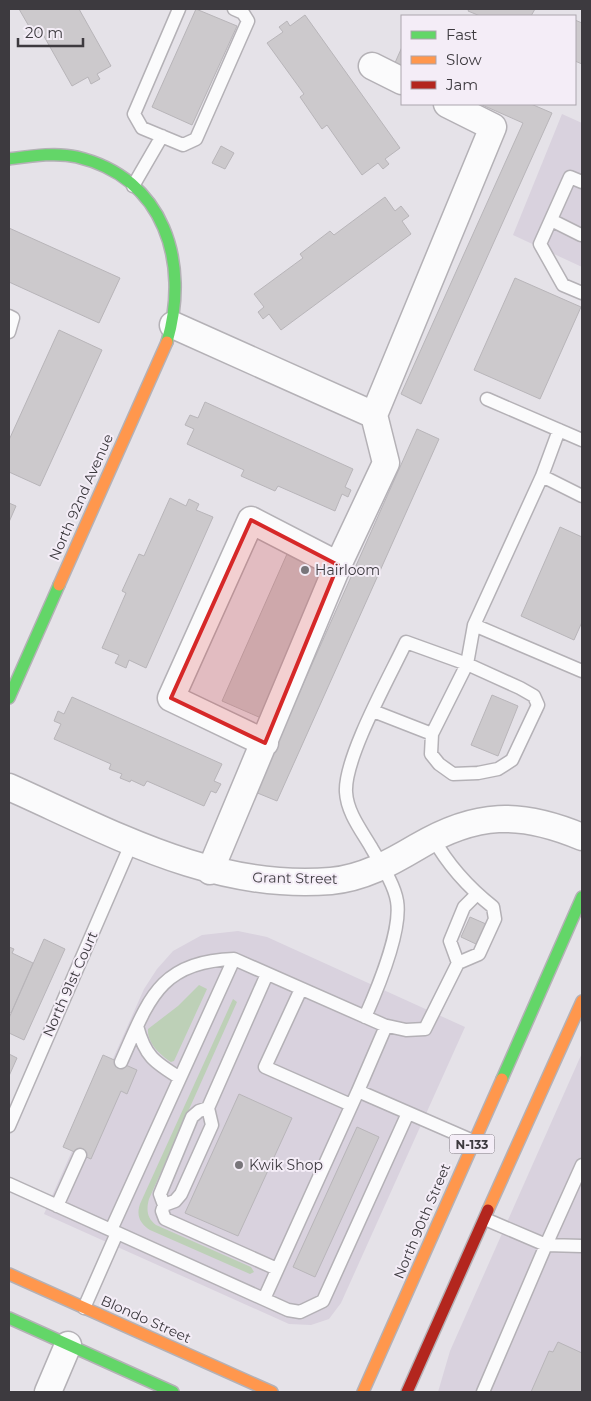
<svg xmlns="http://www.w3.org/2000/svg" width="591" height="1401" viewBox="0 0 591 1401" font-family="Montserrat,sans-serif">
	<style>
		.built { fill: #d9d2de }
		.green { fill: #bdd0b7 }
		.building { fill: #ccc9cc; stroke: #b8b5b9 }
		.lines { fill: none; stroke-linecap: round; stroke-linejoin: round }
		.lane-casing { stroke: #b4b1b6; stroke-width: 15 }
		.street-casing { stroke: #b4b1b6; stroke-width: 29 }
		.fast-casing { stroke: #b4b1b6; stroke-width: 14 }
		.slow-casing { stroke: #b4b1b6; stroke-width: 14 }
		.jam-casing { stroke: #b4b1b6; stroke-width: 14 }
		.lane { stroke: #fbfbfc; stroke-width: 12 }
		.street { stroke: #fbfbfc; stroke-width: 26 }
		.fast { stroke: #63d668; stroke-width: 11 }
		.slow { stroke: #ff974d; stroke-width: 11 }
		.jam { stroke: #b3261e; stroke-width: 11 }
		.marked { fill: #d62828; fill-opacity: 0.2; stroke: #d62828; stroke-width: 4; stroke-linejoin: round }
		.poi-dot { fill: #78757a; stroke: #f4edf7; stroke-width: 2 }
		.labels { text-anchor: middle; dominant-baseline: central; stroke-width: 4; stroke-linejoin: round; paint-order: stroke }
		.shield { fill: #f4edf7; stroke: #747076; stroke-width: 1 }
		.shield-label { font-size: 12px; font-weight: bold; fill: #3d3a3f }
		.street-label { font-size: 14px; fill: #3d3a3f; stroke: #f4edf7 }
		.poi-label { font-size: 14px; fill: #3d3a3f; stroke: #f4edf7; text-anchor: start }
	</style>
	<rect width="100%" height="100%" fill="#e5e2e8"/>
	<path class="built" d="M562,114L582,123V267L513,235Z
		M238,931L267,937L465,1027L341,1303L329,1319L311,1325L289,1324L44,1214L144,989L157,969L173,951L202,935Z
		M582,1053V1392H438L450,1351Z"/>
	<path class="green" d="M199,985L207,989L174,1061L171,1062C160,1055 147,1043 148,1029L178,1006Z
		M233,999L237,1002L149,1199C146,1210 147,1218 156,1225L251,1267L254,1272L250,1274L150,1230C140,1223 136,1216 140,1204Z"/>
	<path class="building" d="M19,9H79L111,66L97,74L100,79L91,84L88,77L72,86L41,31L34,35Z
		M196,9L237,26L192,125L152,107Z
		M469,9H535L531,16H480L468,11Z
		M305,15L400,148L385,159L389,164L383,169L378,163L362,175L327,125L322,129L300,97L304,94L267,43L283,32L279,27L287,21L290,26Z
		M575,20L582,23V64L575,61Z
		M402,47V69L394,65Z
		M480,104H531L552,113L421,404L401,394L523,123Z
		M221,146L234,153L225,169L212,163Z
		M385,197L395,211L401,206L409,216L402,221L411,234L281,330L269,314L263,319L258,312L264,307L254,294L303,258L300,254L330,231L334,235Z
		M9,228L120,278L99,323L9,282Z
		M515,278L581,307L540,399L474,370Z
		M59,330L102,350L40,486L9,472V440Z
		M205,402L353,469L345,487L351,490L348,497L342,494L335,511L278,486L275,491L241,476L244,470L187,444L194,429L185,425L190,415L198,418Z
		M417,429L439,439L277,801L255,792Z
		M170,498L186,506L189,499L199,504L196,510L213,517L146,668L129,660L126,668L115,663L119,655L102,648L126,593L122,591L139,554L144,556Z
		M9,503L16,506L9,522Z
		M560,527L582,537V622L574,640L521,616Z
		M287,554L325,571L261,718L222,701Z
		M492,695L518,706L498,756L471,745Z
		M72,697L222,764L214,781L221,784L216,793L211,791L204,806L147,781L144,786L131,780L130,782L120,778L122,774L109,769L111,764L54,739L61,724L54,721L58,711L64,714Z
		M470,917L486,924L476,944L461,937Z
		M44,939L65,949L24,1040L9,1033V1018Z
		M9,947L14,949L12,953L33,963L11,1013L9,1012Z
		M9,1054L17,1058L9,1076Z
		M103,1055L137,1070L127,1094L121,1091L91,1159L63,1147Z
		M239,1094L292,1118L238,1236L185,1213Z
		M357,1127L379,1137L315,1277L293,1267Z
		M558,1342L582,1353V1392H531L549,1351L553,1352Z"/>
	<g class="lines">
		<defs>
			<path id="lane" d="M179,9L134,114L142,128L183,145L196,139L248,21L243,13L234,9
				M582,182L570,177L540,244L563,285L582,293
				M133,186L162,136
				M551,220L581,235
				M9,316L13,318L9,332
				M487,399L582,440
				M542,476L559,430
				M474,625L582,671
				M373,711L432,734L467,664L474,625L542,476L582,496
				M433,838C448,865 469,888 493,907L495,919L479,954L458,963L450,941L464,907L477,894
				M267,974L208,1108L199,1111L192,1117L160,1194L164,1205L162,1211L165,1219L277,1269
				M301,989L265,1067L351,1105
				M365,1017C377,990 402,930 397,901C394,883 380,863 371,847C361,830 347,812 346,792C344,758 390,676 406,642L467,664L520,688L534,696L538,705L512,760L498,769L478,773L453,774L439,764L431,754L432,734
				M383,1025L406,1030L425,1029L458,963
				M137,1026C145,1056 154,1062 180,1078
				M121,1062C148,1002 158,961 234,959
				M9,1126L132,842
				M582,1165L546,1245L582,1246
				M9,1184L288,1310L300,1312L323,1301L408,1113
				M164,1205L175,1201L181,1194L212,1125L208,1108
				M57,1206L80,1155
				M111,1230L234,959L386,1026L358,1091L473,1141
				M264,1299L358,1091
				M84,1308L117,1233
				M483,1392L546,1245L485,1219"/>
			<path id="street" d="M372,66L402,81
				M173,325L374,415L493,127L447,104
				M265,743L171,698L251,520L338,565
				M9,787C112,833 214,891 331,881C363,878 390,863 417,847C476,812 520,811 582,837
				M210,871L338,565L386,463L374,415
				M48,1392L68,1345"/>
			<path id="fast" d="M9,159C31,156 56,152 77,157C165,178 190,263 167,342
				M9,698L59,585
				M502,1079L582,897
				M9,1318L173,1392"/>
			<path id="slow" d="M59,585L167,342
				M488,1210L582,1001
				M9,1274L272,1392
				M363,1392L502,1079"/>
			<path id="jam" d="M407,1392L488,1210"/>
		</defs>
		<use href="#lane" class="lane-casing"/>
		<use href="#street" class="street-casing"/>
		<use href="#fast" class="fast-casing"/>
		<use href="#slow" class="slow-casing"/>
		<use href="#jam" class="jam-casing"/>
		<use href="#lane" class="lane"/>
		<use href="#street" class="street"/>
		<use href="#fast" class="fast"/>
		<use href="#slow" class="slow"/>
		<use href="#jam" class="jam"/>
	</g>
	<path class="marked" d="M251,520L338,565L265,743L171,698Z"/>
	<g class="poi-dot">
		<circle cx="305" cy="570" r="5"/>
		<circle cx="239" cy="1165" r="5"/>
	</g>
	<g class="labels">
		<rect class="shield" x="449.5" y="1134.5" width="45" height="19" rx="4"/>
		<g class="shield-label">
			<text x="472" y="1144">N-133</text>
		</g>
		<g class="street-label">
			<text transform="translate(81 497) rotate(-66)">North 92nd Avenue</text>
			<text transform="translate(295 878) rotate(1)">Grant Street</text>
			<text transform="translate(70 984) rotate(-66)">North 91st Court</text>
			<text transform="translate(422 1221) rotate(-67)">North 90th Street</text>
			<text transform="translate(146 1319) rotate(24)">Blondo Street</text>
		</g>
		<g class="poi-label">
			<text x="315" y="570">Hairloom</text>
			<text x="249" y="1165">Kwik Shop</text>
		</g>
	</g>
	<rect width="591" height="1401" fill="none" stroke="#3d3a3f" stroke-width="20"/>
	<rect x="401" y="15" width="175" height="90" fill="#f4edf7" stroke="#aba5ad"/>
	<rect x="411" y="31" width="25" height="8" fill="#63d668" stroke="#aba5ad"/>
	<text x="446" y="40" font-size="15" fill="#3d3a3f">Fast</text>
	<rect x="411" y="56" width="25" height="8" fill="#ff974d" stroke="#aba5ad"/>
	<text x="446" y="65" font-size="15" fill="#3d3a3f">Slow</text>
	<rect x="411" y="81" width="25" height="8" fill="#b3261e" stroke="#aba5ad"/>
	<text x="446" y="90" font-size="15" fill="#3d3a3f">Jam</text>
	<path d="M18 38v8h65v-8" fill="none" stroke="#3d3a3f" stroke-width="2.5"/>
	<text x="25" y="38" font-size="15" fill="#3d3a3f" stroke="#f4edf7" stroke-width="4" paint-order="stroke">20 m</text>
</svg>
